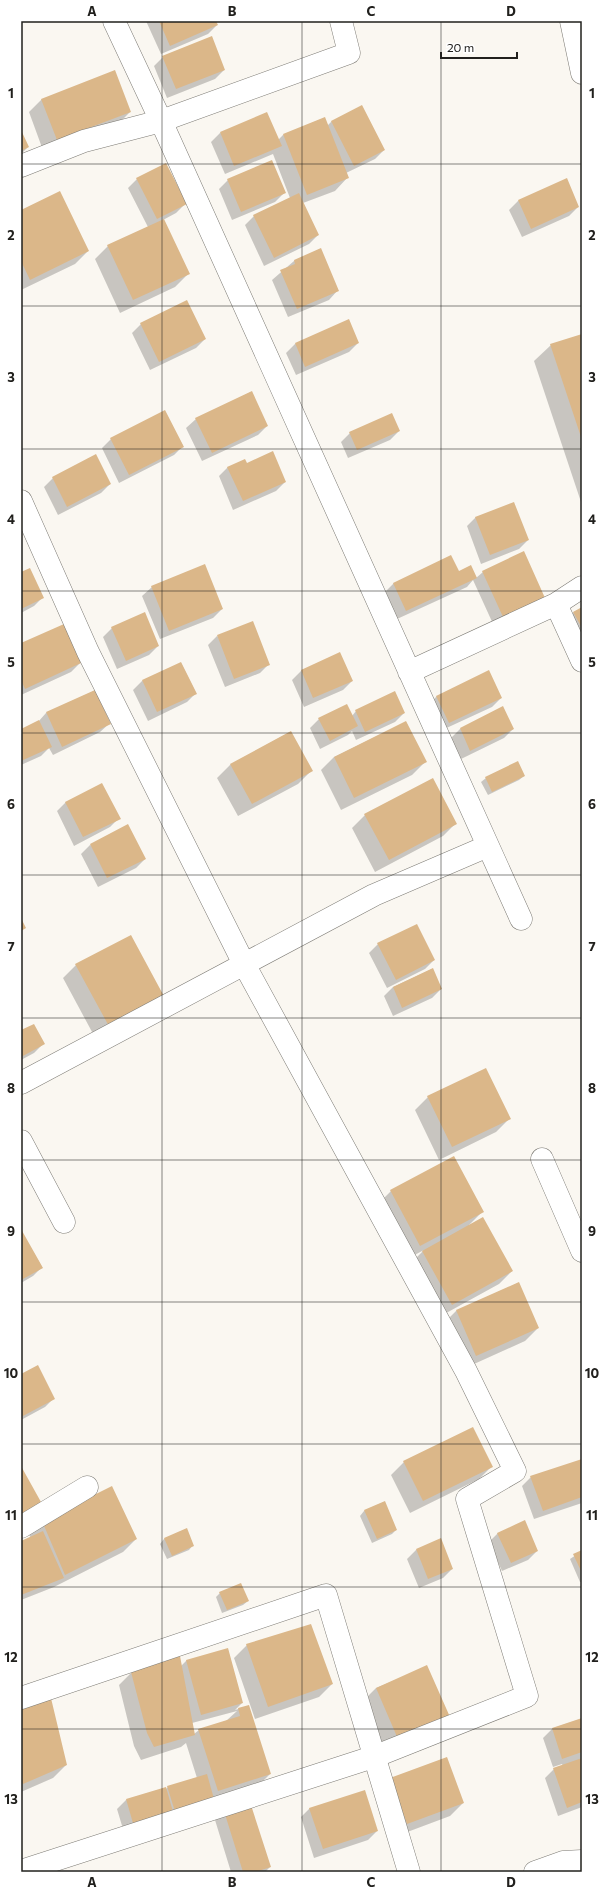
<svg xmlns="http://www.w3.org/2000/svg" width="603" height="1893" viewBox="0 0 603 1893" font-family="Commissioner,sans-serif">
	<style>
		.shadow { fill: #0003; fill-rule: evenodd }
		.building { fill: #dbb789 }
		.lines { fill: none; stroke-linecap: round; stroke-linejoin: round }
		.minor-casing { stroke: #7d7b75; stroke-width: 23 }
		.minor { stroke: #fff; stroke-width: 22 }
		.grid { fill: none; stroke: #21201d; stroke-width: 1; stroke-opacity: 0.55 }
		.neatline { fill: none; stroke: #21201d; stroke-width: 1.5 }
		.grid-label { font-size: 13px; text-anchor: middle; font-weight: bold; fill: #21201d }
	</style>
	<rect width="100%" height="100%" fill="#faf7f1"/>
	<path class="shadow" d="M146,21H215L217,25L208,34L161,54Z
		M163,57L224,70L215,79L167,98L154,66Z
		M42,99L130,112L117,125L44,153L29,112Z
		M324,118L327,126L332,121L384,150L375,159L346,173L348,177L335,191L303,203L318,235L309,244L264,266L245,225L254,216L290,198L273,154L225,174L211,142L220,133L278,140L283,135Z
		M21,132L28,147L21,154Z
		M137,179L185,204L176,213L163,220L188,274L175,287L120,313L95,259L108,246L148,227L128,188Z
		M228,180L284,193L275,202L232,220L219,189Z
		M566,180L578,207L569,216L522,237L509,210L518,201Z
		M21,211L88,251L75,264L21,290Z
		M320,249L338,290L329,300L288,317L272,280L294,261Z
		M348,321L358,343L349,352L296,375L286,353L295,344Z
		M141,324L205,339L196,348L150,370L132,333Z
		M582,335V505L534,361L551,345Z
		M251,392L267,426L258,435L202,461L186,428L196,419Z
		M165,412L183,446L174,455L119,483L102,448L111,439Z
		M399,431L390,440L348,458L341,442L350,433Z
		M246,464L285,482L276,491L233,510L219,476L228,467Z
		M53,478L110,484L101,493L58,515L44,487Z
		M476,517L528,540L519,549L481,564L467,526Z
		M458,572L476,578L483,572L544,598L494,626L473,580L467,587L397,619L385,592L394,583Z
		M21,573L43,597L34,606L21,613Z
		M152,587L222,609L213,618L160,639L142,596Z
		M582,608V665L561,625L574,612Z
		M112,628L158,646L149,655L117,669L103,637Z
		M217,636L269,664L260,673L225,687L208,645Z
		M21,644L80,663L71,672L21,695Z
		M181,663L196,693L187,702L148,721L133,690L142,681Z
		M301,671L352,681L343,690L304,707L292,680Z
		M94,691L110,723L100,732L53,755L49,748L41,756L21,765V730L38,722L46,713Z
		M437,696L501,698L492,707L440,731L428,705Z
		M503,708L513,729L504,738L461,759L451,738L460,729Z
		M356,711L404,713L395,722L356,740L352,731L348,735L320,749L310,728L319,719L352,716Z
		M406,722L425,762L412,775L341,810L321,770L334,757Z
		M290,732L311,771L298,784L238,816L217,778L230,765Z
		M524,776L519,780L488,795L481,782L486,778Z
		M66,802L119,818L110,827L74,846L57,811Z
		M365,815L456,823L443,836L375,872L352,828Z
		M90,845L145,859L136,868L98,887L81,854Z
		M378,944L434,960L425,969L387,988L369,953Z
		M76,965L165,1000L98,1043L63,978Z
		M432,969L441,989L432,998L393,1016L384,996L393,987Z
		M21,1031L43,1044L34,1053L21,1060Z
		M428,1097L509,1119L496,1132L439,1160L415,1110Z
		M391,1191L482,1212L469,1225L512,1271L499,1284L439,1317L410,1264L424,1250L407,1259L378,1204Z
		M21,1231L42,1267L33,1276L21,1283Z
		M518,1283L538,1328L525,1341L463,1369L443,1324L456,1311Z
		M21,1375L54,1398L45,1407L21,1420Z
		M582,1460V1503L534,1519L522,1486L531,1477Z
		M404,1462L492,1466L479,1479L410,1513L391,1475Z
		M384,1502L396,1530L392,1534L372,1543L360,1516L364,1511Z
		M42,1522L136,1539L123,1552L54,1587L21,1600V1542L31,1538L29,1535Z
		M186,1529L193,1545L189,1550L167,1559L160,1544L164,1539Z
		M498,1533L537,1551L528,1560L502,1571L489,1542Z
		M441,1540L452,1569L443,1578L419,1588L407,1559L416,1550Z
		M582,1551V1582H580L570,1559Z
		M220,1593L248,1601L243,1605L222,1613L216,1597Z
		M247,1645L332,1684L319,1697L255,1719L234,1658Z
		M228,1650L242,1703L235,1710L248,1706L270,1774L257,1787L126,1839L117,1809L126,1800L165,1788V1790L168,1787L197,1778L186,1743L181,1747L141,1760L134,1746L119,1685L132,1672L181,1666L186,1661ZM237,1711L226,1721L199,1730L194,1734L192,1723Z
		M427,1667L436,1730L385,1751L363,1701L376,1688Z
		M21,1703L66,1765L53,1778L21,1792Z
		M582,1719V1807L558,1816L545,1778L554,1769L563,1766L562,1764L553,1767L543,1738L552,1729Z
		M378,1792L463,1803L450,1816L394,1837Z
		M310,1808L377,1831L368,1840L314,1858L301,1817Z
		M224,1811L270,1867L265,1872H231L215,1820Z"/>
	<path class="building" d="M159,21H216L218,25L170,46Z
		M212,36L225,70L176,89L162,56Z
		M115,70L131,112L57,140L41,99Z
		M362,105L385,150L354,166L331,121Z
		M267,112L282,146L234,166L220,132Z
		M325,117L349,178L307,195L283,134Z
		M21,130L29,147L21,151Z
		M272,160L286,193L241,212L227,179Z
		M166,163L187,204L157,219L136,178Z
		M567,178L579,207L531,229L518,200Z
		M60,191L89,251L30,280L21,261V210Z
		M299,193L319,235L274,258L253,215Z
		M164,219L190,274L133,300L107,245Z
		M321,248L339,291L297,309L280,270L295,264L294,260Z
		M187,300L206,339L159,362L140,323Z
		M349,319L359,343L305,367L295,343Z
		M582,334V440L550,344Z
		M252,391L268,426L212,453L195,418Z
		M165,410L184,447L129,475L110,438Z
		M392,413L400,431L357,450L349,432Z
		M273,451L286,482L243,501L227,467L245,459L247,463Z
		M96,454L111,484L67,507L52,477Z
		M514,502L529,540L490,555L475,517Z
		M524,551L545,598L503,617L482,571Z
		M451,555L459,571L471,565L477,578L406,611L393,583Z
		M205,564L223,609L169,631L151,586Z
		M30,568L44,598L21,609V572Z
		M582,607V628L573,612Z
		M145,612L159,646L126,661L111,627Z
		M253,621L270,665L234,679L217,635Z
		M64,624L81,663L25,689L21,680V643Z
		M340,652L353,681L313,698L301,670Z
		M181,662L197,694L157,712L142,680Z
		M489,670L502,698L449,723L436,696Z
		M95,690L111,724L62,747L46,712Z
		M395,691L405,713L365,732L355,710Z
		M347,704L358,726L330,741L318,718Z
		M503,706L514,729L470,751L460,728Z
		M39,720L52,747L21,761V729Z
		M406,721L427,762L354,798L334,757Z
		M291,731L313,771L252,804L230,764Z
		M518,761L525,776L492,792L485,777Z
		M433,778L457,824L389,860L364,814Z
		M102,783L121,819L83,837L65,802Z
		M128,824L146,859L107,878L90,844Z
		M21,918L26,928L21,931Z
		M417,924L435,960L396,980L377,943Z
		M131,935L166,1000L111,1030L75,964Z
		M433,968L442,989L402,1008L393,987Z
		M34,1024L45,1044L21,1057V1030Z
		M486,1068L511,1119L452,1147L427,1096Z
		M454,1156L484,1212L420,1246L390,1190Z
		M483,1217L513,1271L452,1305L422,1251Z
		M21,1229L43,1268L21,1280Z
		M519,1282L539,1328L476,1356L456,1310Z
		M38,1365L55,1399L21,1417V1374Z
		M473,1427L493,1467L423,1501L403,1461Z
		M582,1459V1497L543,1511L530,1476Z
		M21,1466L46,1511L21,1524Z
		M112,1486L137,1539L65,1575L42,1521Z
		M385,1501L397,1530L377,1539L364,1510Z
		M525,1520L538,1551L511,1563L497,1533Z
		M187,1528L194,1546L172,1556L164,1538Z
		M43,1531L64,1578L21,1595V1541Z
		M441,1538L453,1569L428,1579L416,1549Z
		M582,1550V1573L573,1554Z
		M241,1583L249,1601L227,1610L219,1592Z
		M311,1624L333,1684L268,1707L246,1644Z
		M228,1648L243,1703L201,1715L186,1660Z
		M180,1656L195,1735L154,1747L147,1733L131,1672Z
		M427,1665L450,1717L398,1739L376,1688Z
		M50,1694L67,1765L23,1784L21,1780V1702Z
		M249,1705L271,1774L218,1791L198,1729L240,1716L238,1708Z
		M582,1718V1752L562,1759L552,1728Z
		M447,1757L464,1803L407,1824L390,1778Z
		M582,1758V1802L567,1808L553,1768Z
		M207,1774L216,1806L177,1818L167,1786Z
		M166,1787L175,1819L135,1830L126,1799Z
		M365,1790L378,1831L323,1849L309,1808Z
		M250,1802L271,1867L255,1872H243L224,1811Z"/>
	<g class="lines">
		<defs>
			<path id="minor" d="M114,21L161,121L521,919
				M571,21L582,73
				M21,166L84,141L161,121L349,53L341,21
				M21,501L88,652L244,964L466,1371L515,1471L467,1499L527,1696L376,1756L21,1871
				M556,604L582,661
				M409,672L556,604L582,587
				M21,1083L374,895L488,846
				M21,1141L64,1222
				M542,1159L582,1251
				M21,1527L87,1487
				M21,1698L326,1595L409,1872
				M535,1872L563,1862L582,1861"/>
		</defs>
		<use href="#minor" class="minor-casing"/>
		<use href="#minor" class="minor"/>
	</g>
	<path class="grid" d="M162,21V1872M302,21V1872M441,21V1872M21,164H582M21,306H582M21,449H582M21,591H582M21,733H582M21,875H582M21,1018H582M21,1160H582M21,1302H582M21,1444H582M21,1587H582M21,1729H582"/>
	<rect width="603" height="1893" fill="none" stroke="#ffffff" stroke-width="44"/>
	<path d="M441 52v6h76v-6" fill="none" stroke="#21201d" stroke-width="2"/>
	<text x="447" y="52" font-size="12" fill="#21201d" stroke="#ffffff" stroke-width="3" paint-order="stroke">20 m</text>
	<rect x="22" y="22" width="559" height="1849" class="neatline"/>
	<g class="grid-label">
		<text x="92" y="16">A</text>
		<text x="232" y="16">B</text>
		<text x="371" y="16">C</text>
		<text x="511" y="16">D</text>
		<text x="11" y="98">1</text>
		<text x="592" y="98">1</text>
		<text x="11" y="240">2</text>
		<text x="592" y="240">2</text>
		<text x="11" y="382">3</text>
		<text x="592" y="382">3</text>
		<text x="11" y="524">4</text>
		<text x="592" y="524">4</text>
		<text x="11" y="667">5</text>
		<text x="592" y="667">5</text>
		<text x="11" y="809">6</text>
		<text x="592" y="809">6</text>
		<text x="11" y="951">7</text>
		<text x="592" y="951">7</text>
		<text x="11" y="1093">8</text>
		<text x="592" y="1093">8</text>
		<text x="11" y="1236">9</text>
		<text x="592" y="1236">9</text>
		<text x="11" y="1378">10</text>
		<text x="592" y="1378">10</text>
		<text x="11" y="1520">11</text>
		<text x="592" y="1520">11</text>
		<text x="11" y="1662">12</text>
		<text x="592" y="1662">12</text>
		<text x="11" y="1804">13</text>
		<text x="592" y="1804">13</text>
		<text x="92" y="1887">A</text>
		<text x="232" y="1887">B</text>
		<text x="371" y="1887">C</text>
		<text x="511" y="1887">D</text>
	</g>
</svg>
